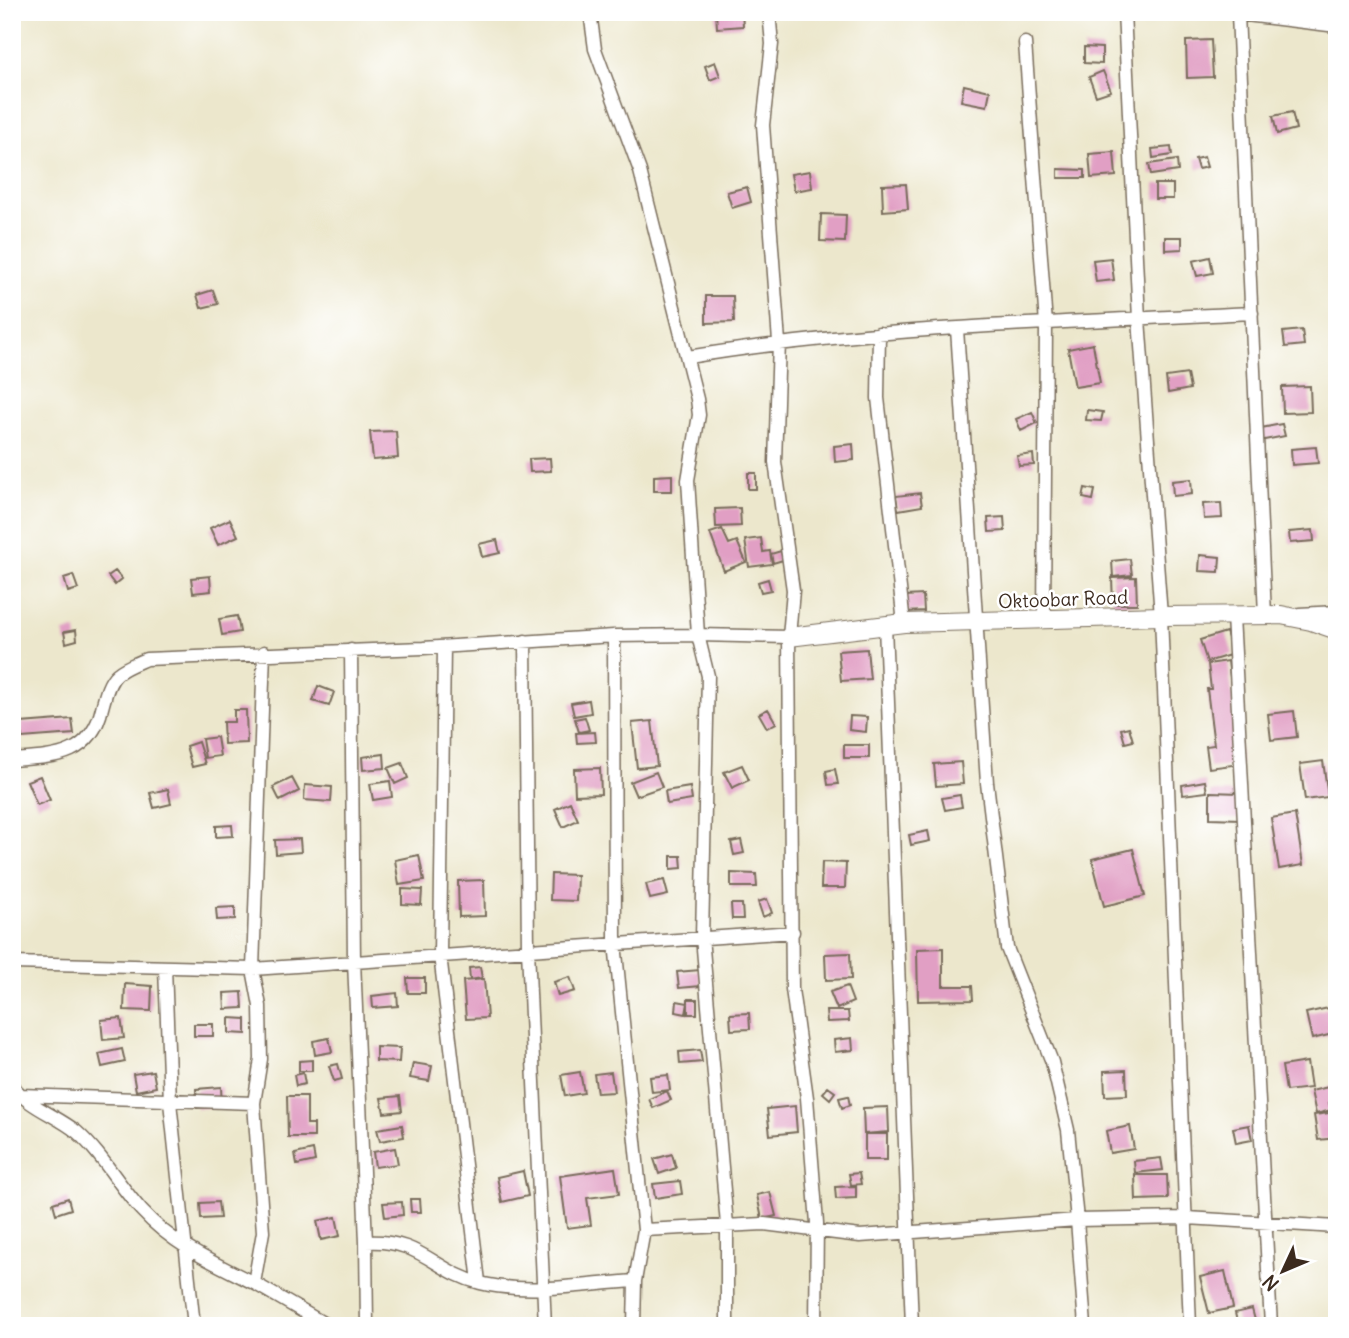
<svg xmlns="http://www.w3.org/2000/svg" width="1349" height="1338" viewBox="0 0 1349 1338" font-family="Delius,sans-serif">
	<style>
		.building { fill: #e19fc4 }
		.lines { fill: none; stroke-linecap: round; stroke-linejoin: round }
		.street-casing { stroke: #796c5b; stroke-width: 15 }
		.secondary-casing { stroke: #796c5b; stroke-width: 20 }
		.street { stroke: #fff; stroke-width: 12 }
		.secondary { stroke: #fff; stroke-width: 18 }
		.labels { text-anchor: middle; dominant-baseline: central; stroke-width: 5; stroke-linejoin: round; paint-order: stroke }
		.street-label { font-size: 19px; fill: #3b2a1e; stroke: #fff }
	</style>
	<rect width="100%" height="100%" fill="#fff"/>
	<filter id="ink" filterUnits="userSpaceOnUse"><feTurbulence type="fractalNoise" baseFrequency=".0143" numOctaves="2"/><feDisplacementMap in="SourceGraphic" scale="14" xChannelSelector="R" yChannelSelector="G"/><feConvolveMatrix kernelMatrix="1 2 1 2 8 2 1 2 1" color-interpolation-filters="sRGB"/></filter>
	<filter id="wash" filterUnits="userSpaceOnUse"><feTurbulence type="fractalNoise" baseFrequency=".00686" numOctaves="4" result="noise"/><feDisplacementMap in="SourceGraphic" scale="28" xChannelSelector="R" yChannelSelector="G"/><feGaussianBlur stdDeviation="1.57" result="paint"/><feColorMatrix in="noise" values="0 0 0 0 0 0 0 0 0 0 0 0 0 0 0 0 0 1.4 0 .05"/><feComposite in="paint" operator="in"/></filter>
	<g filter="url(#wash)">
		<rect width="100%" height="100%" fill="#ece7cc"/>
		<g id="blocks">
			<path class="building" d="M716,12H742L743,26L717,28Z
				M1211,40L1213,77L1187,78L1186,41Z
				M1084,47L1102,48V64L1084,63Z
				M715,62L720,76L710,80L705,66Z
				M1103,71L1111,91L1096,96L1089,77Z
				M964,85L990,91L987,106L961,101Z
				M1292,112L1296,129L1277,134L1273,116Z
				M1171,147L1172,155L1153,158L1152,149Z
				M1114,152L1116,176L1091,178L1089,154Z
				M1204,157L1207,167L1198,169L1195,159Z
				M1177,160L1178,171L1151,175L1149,164Z
				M1058,169L1085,170V178H1058Z
				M810,171L812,188L794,191L791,174Z
				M906,184L908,209L883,211L882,185Z
				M1155,184H1173V199H1155Z
				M747,187L751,202L732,208L727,192Z
				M821,214L846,215L845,242L820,241Z
				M1165,237H1182V249L1165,250Z
				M1210,257L1213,273L1197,276L1193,261Z
				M1111,258L1114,280L1096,282L1093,260Z
				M213,290L218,304L201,308L197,295Z
				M706,296H733L734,322L706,323Z
				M1302,330L1304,345L1285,347L1283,332Z
				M1093,344L1100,383L1075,387L1068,349Z
				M1187,374L1190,389L1168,393L1166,377Z
				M1310,386L1311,412L1283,413L1282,387Z
				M1087,410L1103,412L1101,421L1086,420Z
				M1032,412L1037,423L1021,431L1016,419Z
				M1282,424L1285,436L1259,441L1256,429Z
				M396,431L398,458L373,460L370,432Z
				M853,444L854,460L835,462L834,446Z
				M1316,447L1318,463L1292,465L1291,449Z
				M1033,454L1034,465L1019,466L1017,456Z
				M550,458L551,471L530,472L529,459Z
				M748,473H756V489H748Z
				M672,475V491H654V476Z
				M1191,479L1192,494L1173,496L1172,481Z
				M1085,488L1095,490L1093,500L1083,498Z
				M920,493L922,506L898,510L896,496Z
				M1221,503L1222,518L1204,519L1203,504Z
				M740,508L741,526L716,527L715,509Z
				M1004,517L1005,531L989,532L988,518Z
				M230,519L238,536L218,545L210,528Z
				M722,529L729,544L737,541L746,562L724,571L710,533Z
				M1313,530L1314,541L1290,543L1289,532Z
				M761,538L763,552L770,551L772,564L749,567L745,540Z
				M497,540L500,553L482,557L479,544Z
				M781,551L783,560L773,563L771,554Z
				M1200,555L1220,557L1219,572L1199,571Z
				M1130,559L1132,575L1113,577L1112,561Z
				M115,571L122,579L115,585L108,576Z
				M73,575L78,589L68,592L64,578Z
				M210,576L211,591L193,593L191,578Z
				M1136,577L1137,604H1113L1112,578Z
				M768,579L771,590L761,592L758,582Z
				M923,595L924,611L905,612V596Z
				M237,616L240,632L222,635L219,619Z
				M76,630L77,640L66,643L64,632Z
				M1226,632L1233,654L1207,662L1200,640Z
				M867,649L870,679L841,681L838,651Z
				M1228,661L1241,764L1209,768L1206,746L1214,745L1207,689H1211L1208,664Z
				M318,686L334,692L329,706L313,701Z
				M589,700L591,713L574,716L571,703Z
				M768,709L776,723L767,728L759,714Z
				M234,710H246L247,743L224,744L223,722H234Z
				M1294,711L1297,737L1271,740L1268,714Z
				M850,716L867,717L866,732L849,730Z
				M585,717L589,730L579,732L575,719Z
				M72,719L74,734L22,738L21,723Z
				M652,721L657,766L637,768L632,723Z
				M1129,727L1133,741L1125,743L1121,729Z
				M595,732L596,742L577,743L576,733Z
				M217,737L220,756L205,758L202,739Z
				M198,742L205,764L192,767L186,746Z
				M844,745H869V758H844Z
				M384,754L385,768L363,770L362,757Z
				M1323,761L1328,797L1305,800L1300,764Z
				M961,762L963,784L936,786L934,764Z
				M402,763L408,778L395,784L388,768Z
				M742,765L749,780L732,788L724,772Z
				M600,768L601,794L575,795L574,769Z
				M835,769L838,784L828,785L826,771Z
				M656,772L662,787L636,796L630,782Z
				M40,776L50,800L37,805L27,781Z
				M292,778L299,791L280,801L273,787Z
				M390,781L392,797L373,800L370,784Z
				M1205,781L1207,792L1183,795L1182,785Z
				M305,785L332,787L331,802L304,800Z
				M690,787L692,800L667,804L665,791Z
				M168,789L171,804L154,808L150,793Z
				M1210,792L1240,793V819L1210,818Z
				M960,795L962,807L945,810L942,798Z
				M570,802L578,820L563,827L555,809Z
				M1295,814L1303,865L1279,869L1271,818Z
				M232,825L233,836L216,837V826Z
				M928,831L930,841L911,845L909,835Z
				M300,839L301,852L276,854L275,840Z
				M741,840L744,853L734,855L731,842Z
				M1133,849L1145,896L1104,906L1092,859Z
				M419,855L424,881L399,885L395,860Z
				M671,856H681L682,868L671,869Z
				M822,862L846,863L845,888H821Z
				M731,873L756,874L757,887H731Z
				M551,874L577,875L576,901L550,900Z
				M484,880L485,916L459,917L458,881Z
				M664,880L668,895L650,899L646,884Z
				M402,889L422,890L421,905L402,904Z
				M767,899L772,913L763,917L758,902Z
				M731,904H742L743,919H732Z
				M235,907V919L217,920L216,908Z
				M943,948V986H972L973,1000L918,1001L917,949Z
				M850,953L851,979L826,980L825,954Z
				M480,967L482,978L470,980L469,968Z
				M700,970L701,986L679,988L677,972Z
				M570,977L575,991L558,996L554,982Z
				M407,978H425V993H408Z
				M484,979L487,1018L466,1019L463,981Z
				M125,984L152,986L151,1011L124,1010Z
				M847,986L853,1002L837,1009L830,992Z
				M242,992L243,1008L225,1009L224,993Z
				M397,993L398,1006L373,1008L372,996Z
				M688,999H697V1014H688Z
				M677,1001L688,1003L686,1014L676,1012Z
				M1333,1007L1337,1033L1312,1039L1306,1013Z
				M826,1011H848L849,1021L827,1022Z
				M749,1013L750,1029L731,1030L730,1014Z
				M121,1018L124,1038L103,1040L101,1020Z
				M229,1018L246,1019V1034L229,1033Z
				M194,1024H213V1036H194Z
				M329,1038L332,1052L315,1055L313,1041Z
				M852,1038L853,1050L835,1052L834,1040Z
				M376,1047L400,1048L399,1062L376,1061Z
				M122,1049L125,1062L102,1067L99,1054Z
				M700,1050L702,1062L680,1064L679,1052Z
				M312,1060V1071H299V1061Z
				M1307,1062L1311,1088L1286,1091L1282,1066Z
				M413,1063L432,1066L429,1081L410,1078Z
				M338,1064L342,1079L334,1081L329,1066Z
				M1126,1070L1127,1095L1105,1096L1104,1071Z
				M153,1071L156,1087L136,1091L133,1074Z
				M580,1072L584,1093L565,1096L561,1075Z
				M611,1072L614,1092L597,1093L594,1074Z
				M303,1073L305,1084L296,1086L294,1075Z
				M668,1075L670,1090L652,1092L650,1077Z
				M1337,1085V1101L1329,1103L1331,1110L1316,1114L1311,1091Z
				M221,1087L222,1107L197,1108L196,1089Z
				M828,1087L835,1092L830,1099L823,1093Z
				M667,1091L671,1100L653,1108L649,1099Z
				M287,1096H307V1124H314V1137H288Z
				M400,1096L402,1111L384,1113L381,1098Z
				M848,1096L850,1105L842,1108L839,1098Z
				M795,1106L797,1132L770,1135L767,1109Z
				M888,1107L889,1132L864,1134L863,1108Z
				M1337,1112V1138L1318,1140L1314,1115Z
				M402,1125L404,1137L380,1141L377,1129Z
				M1249,1125L1252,1140L1236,1143L1233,1128Z
				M1130,1126L1134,1149L1110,1153L1106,1131Z
				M865,1134H887V1160H865Z
				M395,1148L398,1164L375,1167L373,1152Z
				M313,1150L315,1161L297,1165L295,1154Z
				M672,1154L676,1168L659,1174L654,1159Z
				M1161,1158L1163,1170L1135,1173L1134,1161Z
				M615,1168L619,1194L587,1198L591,1225L567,1228L560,1176Z
				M523,1171L528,1196L502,1202L497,1177Z
				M859,1173L861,1184L851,1185L849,1174Z
				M1135,1175H1167L1168,1199L1136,1200Z
				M680,1181L682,1194L655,1198L653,1184Z
				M856,1186V1198L836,1199L835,1187Z
				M770,1192L776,1216L762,1219L757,1195Z
				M68,1198L71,1209L56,1214L53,1203Z
				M410,1199H420L421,1212H411Z
				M218,1202L220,1218L201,1219L200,1203Z
				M402,1202L403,1215L385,1217L383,1203Z
				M336,1217L340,1236L321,1240L317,1221Z
				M1225,1271L1233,1308L1209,1313L1200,1277Z
				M1252,1309L1256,1324L1238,1326L1235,1313Z"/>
		</g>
	</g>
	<g filter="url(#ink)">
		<use href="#blocks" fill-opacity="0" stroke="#796c5b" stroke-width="2"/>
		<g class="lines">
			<defs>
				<path id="street" d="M590,12L595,49L640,171L697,399L699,415L688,480L698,635L789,637L792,989L807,1098L817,1223L816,1326
					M769,12L772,44L763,125L779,342L775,462L793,590L789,637
					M1124,12L1139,319L1161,616L1190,1326
					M1025,43L1046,324L1044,621
					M957,329L987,783L1007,948L1052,1062L1068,1130L1077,1220L1187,1218L1337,1227
					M879,333L878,398L904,623
					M688,357C874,326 1063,323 1252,313
					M1299,614L1337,612
					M1265,615L1238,14L1337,26
					M1233,616L1271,1326
					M885,625L912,1326
					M614,636L615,943L644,1230
					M525,641L528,949L545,1326
					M444,647L440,955L479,1282
					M351,650L354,961L366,1242
					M264,652L253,969L260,1006L261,1059L254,1103L263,1232L254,1283L328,1326
					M12,760C54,757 91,757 102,708C105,697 108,682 117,674C125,667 137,663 146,659L423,648L614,636L698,635L708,676L702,937L727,1225V1326
					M12,963L253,969L793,932
					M165,967L170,1102L194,1326
					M12,1085C28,1107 56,1115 77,1132C103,1155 119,1186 142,1211C173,1245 214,1263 254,1283
					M20,1095L254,1103
					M635,1281L644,1230L764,1224L860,1236L1077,1220L1085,1326
					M367,1326L366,1242C420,1238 435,1272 480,1283C529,1295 585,1284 635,1281L634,1326"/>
				<path id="secondary" d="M789,637L904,623L1161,616L1281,615L1311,621L1337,630"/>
			</defs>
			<use href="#street" class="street-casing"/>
			<use href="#secondary" class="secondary-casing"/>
			<use href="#street" class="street"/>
			<use href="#secondary" class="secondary"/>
		</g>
	</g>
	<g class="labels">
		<g class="street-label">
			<text transform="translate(1063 599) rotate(-2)">Oktoobar Road</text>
		</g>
	</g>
	<rect width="1349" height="1338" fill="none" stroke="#fff" stroke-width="42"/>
	<g transform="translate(1283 1271) rotate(226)" stroke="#ffffff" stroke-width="5" paint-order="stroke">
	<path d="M0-5L12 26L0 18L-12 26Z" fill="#3b2a1e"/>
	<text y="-10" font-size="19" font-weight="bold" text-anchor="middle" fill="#3b2a1e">N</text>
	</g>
</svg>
